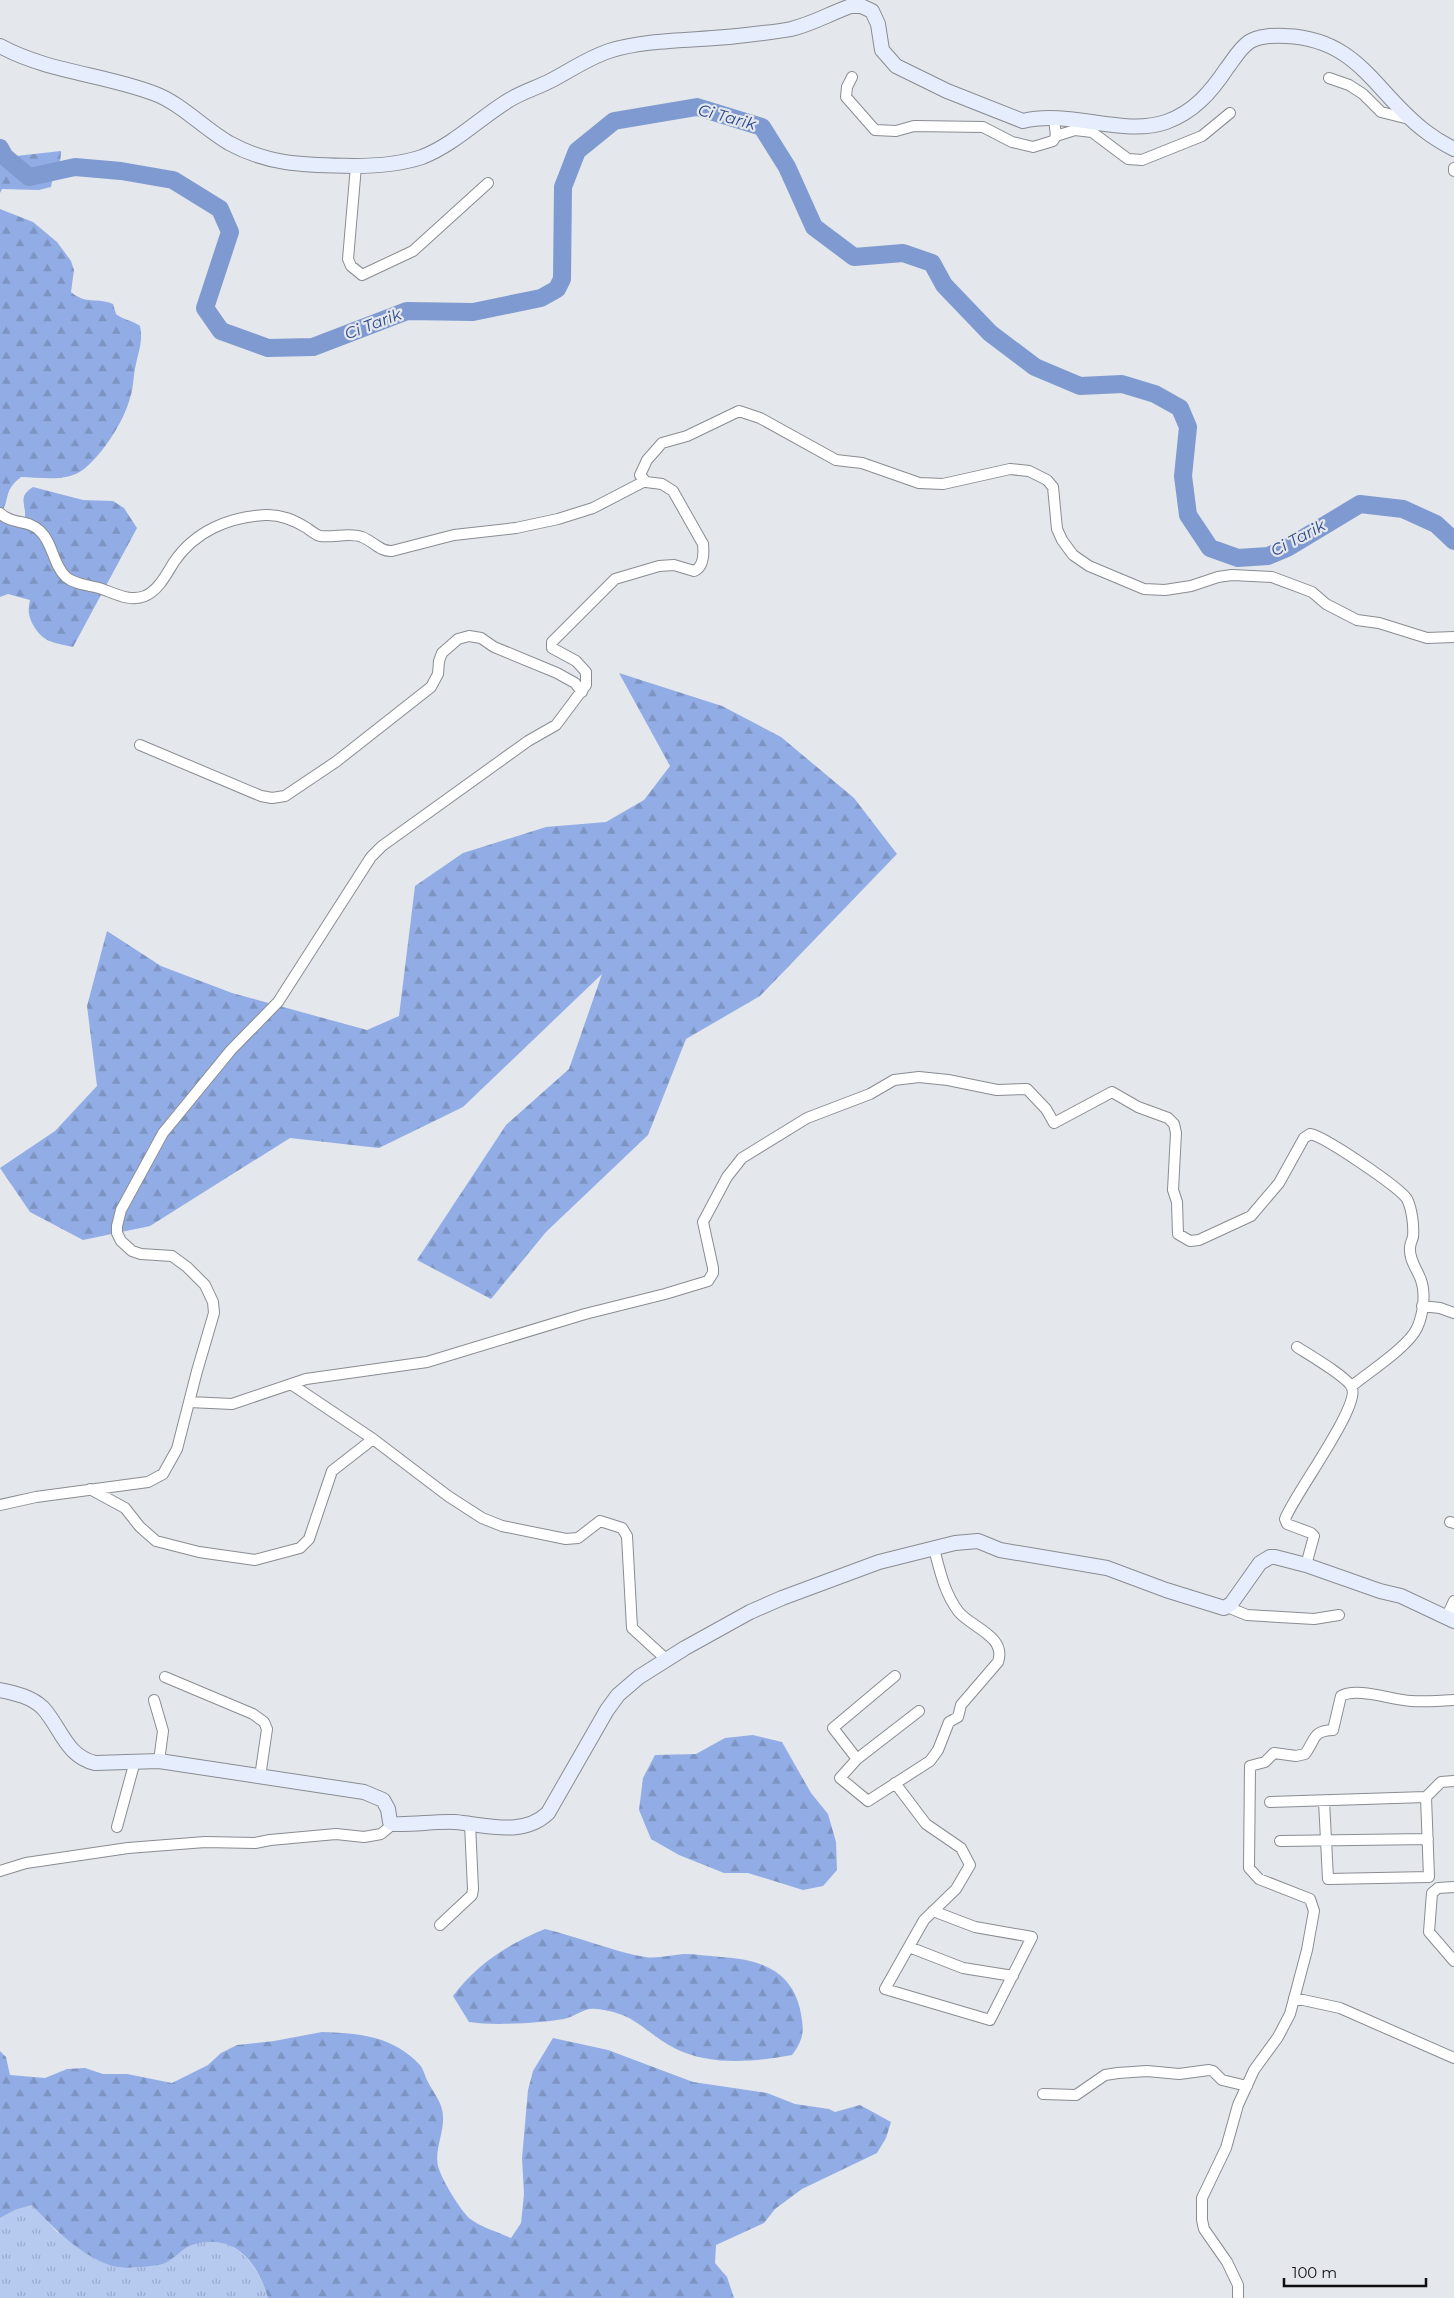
<svg xmlns="http://www.w3.org/2000/svg" width="1454" height="2298" viewBox="0 0 1454 2298" font-family="Montserrat,sans-serif">
	<style>
		.grass { fill: url(#grass-tufts) }
		.forest { fill: url(#forest-firs) }
		.lines { fill: none; stroke-linecap: round; stroke-linejoin: round }
		.river { stroke: #7f9ad0; stroke-width: 18 }
		.street-casing { stroke: #898c91; stroke-width: 12 }
		.secondary-casing { stroke: #898c91; stroke-width: 16 }
		.street { stroke: #fff; stroke-width: 10 }
		.secondary { stroke: #e6eefe; stroke-width: 14 }
		.labels { text-anchor: middle; dominant-baseline: central; stroke-width: 4.5; stroke-linejoin: round; paint-order: stroke }
		.water-label { font-size: 16px; font-style: italic; fill: #2d4a8c; stroke: #e4e7ec }
	</style>
	<defs>
		<pattern id="grass-tufts" width="24" height="20" patternUnits="userSpaceOnUse" patternTransform="scale(1.25)"><rect width="24" height="20" fill="#b6c9ef"/><path d="M3 7l-1-3M5 7V3M7 7l1-3M15 17l-1-3M17 17v-4M19 17l1-3" fill="none" stroke="#9babcc"/></pattern>
		<pattern id="forest-firs" width="22" height="20" patternUnits="userSpaceOnUse" patternTransform="scale(1.25)"><rect width="22" height="20" fill="#92ade5"/><path d="M5 1l3.5 6h-7zM16 11l3.5 6h-7z" fill="#7d94c3"/></pattern>
	</defs>
	<rect width="100%" height="100%" fill="#e4e7ec"/>
	<path class="grass" d="M32,2205L57,2232L163,2264C172,2257 182,2249 192,2244C231,2229 259,2265 268,2298H0V2218L15,2210Z"/>
	<path class="forest" d="M0,147L16,156L61,151C61,168 54,170 51,187L39,190L2,189L0,193Z
		M0,209L33,222L57,242L71,261L74,270L71,292C86,305 97,297 113,304L116,314C123,320 132,320 140,326C143,341 139,350 136,364C133,375 134,387 130,398C124,421 103,454 84,469C66,483 41,477 21,477C3,491 11,497 1,513L24,522C29,507 15,498 33,487L83,500L113,501L124,508L137,528L73,647C52,642 43,643 32,623C28,614 28,610 30,600L8,594L0,597Z
		M619,673L722,706L781,737L854,798L897,854L760,996L686,1039L648,1135L546,1232L491,1299L417,1260L506,1125L569,1069L602,974L463,1107L379,1148L290,1138L150,1226L83,1240L30,1212L0,1168L55,1131L97,1086L87,1006L107,931L161,966L232,993L367,1030L399,1016L415,886L463,853L546,827L606,822L644,800L670,766Z
		M753,1735L782,1742L811,1793L828,1814L836,1842L837,1870L823,1886L803,1890L748,1873H724L679,1855L651,1839L639,1810L643,1778L655,1755L696,1754L725,1738Z
		M545,1929C579,1937 611,1951 645,1957C657,1959 671,1955 683,1954C696,1954 708,1956 721,1957C757,1959 791,1969 800,2009C804,2029 805,2038 792,2055C755,2062 711,2066 676,2049C643,2032 637,2013 596,2009C585,2007 574,2017 564,2019C540,2023 493,2026 469,2022L453,1996C477,1964 508,1944 545,1929Z
		M322,2032C359,2033 393,2036 420,2065C424,2070 425,2077 428,2082C434,2094 443,2103 443,2117C444,2134 433,2153 439,2169C443,2182 460,2209 469,2218C480,2227 498,2232 511,2238L521,2223L524,2194L522,2158L528,2090L533,2071L553,2038L608,2050L693,2082L767,2093L795,2104L829,2109L835,2112L860,2105L891,2122L886,2138L877,2153L802,2189L775,2209L764,2223L716,2245L715,2263L727,2277L734,2298H268C258,2263 235,2233 195,2244C182,2247 174,2260 163,2264C156,2266 124,2269 117,2267C85,2260 53,2228 32,2205L15,2210L0,2218V2051L6,2057L10,2075L45,2078L67,2069L85,2068L103,2074H127L172,2083L208,2065L221,2053L237,2045L274,2041Z"/>
	<g class="lines">
		<path class="river" d="M0,148L5,157L29,177L75,167L121,171L173,180L220,209L230,232L205,308L221,331L268,348L313,347L407,311L473,312L541,298L557,289L562,279L563,187L577,151L614,121L697,107L762,127L787,167L814,227L854,257L903,253L932,263L944,285L990,333L1035,367L1080,386L1122,384L1155,394L1180,408L1188,427L1183,476L1188,515L1210,548L1238,558L1268,556L1287,548L1360,504L1403,509L1436,524L1454,541"/>
		<defs>
			<path id="street" d="M852,77L847,87L846,97L875,130L896,131L914,126L983,127L1012,142L1033,147L1053,141L1056,136L1054,119
				M1329,78L1349,85L1363,94L1381,112L1405,118L1406,113
				M1056,136L1075,130L1092,132L1128,159L1142,160L1202,136L1230,113
				M356,166L348,259L351,266L362,275L413,251L488,183
				M1454,168V171
				M0,513C11,525 29,519 40,531C53,543 53,565 66,577C75,585 90,585 102,589C116,594 130,602 145,596C159,590 167,573 174,562C195,531 229,517 265,515C281,514 294,520 307,528C311,531 316,535 320,536C334,538 349,532 362,537C373,541 380,552 392,551L454,535L516,528L558,519L593,508L645,481
				M140,745L261,796L272,798L285,796L337,761L431,687L438,674L439,661L442,653L458,639L469,636L481,638L494,647L557,673L575,683L582,692
				M1422,1306L1440,1308L1454,1313
				M1297,1347C1308,1354 1349,1378 1352,1388C1360,1407 1294,1495 1285,1519L1287,1524L1311,1533L1314,1536L1306,1565
				M291,1384L373,1439L448,1496L482,1518L502,1526L566,1539L578,1538L600,1521L622,1528L627,1536L632,1628L667,1660
				M189,1402L232,1404L306,1379L427,1362L585,1314L665,1294L708,1281L713,1273V1268L703,1222L727,1177L742,1158L807,1118L870,1094L894,1080L919,1077L948,1080L997,1090L1027,1089L1046,1109L1054,1123L1112,1092L1138,1107L1168,1118L1174,1124L1176,1133L1173,1190L1177,1202L1178,1234L1190,1241L1199,1240L1251,1216L1279,1183L1304,1138L1310,1134C1324,1136 1399,1187 1407,1199C1412,1209 1414,1226 1413,1237C1412,1240 1410,1244 1410,1248C1409,1260 1417,1269 1421,1280C1426,1294 1423,1315 1417,1328C1409,1346 1369,1372 1352,1386
				M90,1489L125,1508L140,1527L156,1541L199,1552L255,1560L300,1548L309,1539L332,1471L373,1439
				M0,1505L36,1497L148,1482L163,1474L177,1449L197,1371L214,1313L213,1302L205,1285L187,1267L172,1256L141,1254L132,1251L121,1241L117,1233V1226L121,1210L163,1133L231,1050L278,1002L371,857L382,846L528,741L556,725L586,685V672L576,661L552,648V642L615,579L659,566L674,565L694,571C704,567 704,554 703,544L673,491L662,484L646,482L640,475L647,460L662,443L687,436L739,411L760,418L836,460L862,463L919,483L943,484L1010,469L1029,471L1047,480L1053,487L1057,529L1062,540L1073,555L1089,566L1144,589L1165,590L1191,586L1218,577L1232,575L1272,577L1312,592L1326,604L1357,620L1379,623L1427,638L1454,637
				M1450,1522L1454,1523
				M1227,1607L1247,1615L1314,1619L1339,1615
				M1446,1618L1454,1601
				M165,1677L253,1714L264,1722L267,1729L260,1777
				M154,1700L163,1731L159,1761
				M919,1711L857,1759L840,1778L868,1801L930,1761L938,1750L949,1722L958,1717L961,1705L998,1662C1007,1636 970,1627 958,1611C944,1592 940,1571 934,1549
				M857,1759L833,1728L895,1676
				M895,1783L926,1824L961,1848L970,1865L956,1889L924,1920L885,1989L990,2020L1032,1937L975,1927L933,1911
				M1324,1801L1328,1879L1429,1877L1426,1797L1441,1782L1454,1781
				M1270,1802L1426,1797
				M117,1827L135,1761
				M1280,1841L1428,1839
				M0,1871L26,1863L128,1848L205,1842L255,1843L270,1840L336,1834L364,1837L381,1834L393,1824
				M1454,1887L1438,1888L1432,1893L1429,1932L1454,1961
				M440,1925L472,1895L473,1889L470,1824
				M909,1947L963,1968L1013,1976
				M1294,1998L1340,2008L1454,2058
				M1043,2094L1076,2095L1105,2075L1118,2073L1147,2071L1179,2074L1209,2070L1213,2071L1222,2080L1247,2086
				M1238,2298V2285L1227,2262L1204,2229L1202,2220V2198L1226,2148L1238,2105L1254,2070L1278,2037L1290,2014L1307,1950L1314,1911L1310,1899L1259,1879L1249,1868L1250,1766L1265,1762L1274,1753L1296,1756L1305,1754C1316,1739 1312,1731 1333,1730L1341,1696C1357,1687 1392,1700 1411,1701C1425,1702 1440,1701 1454,1700"/>
			<path id="secondary" d="M0,46C48,72 102,74 153,93C181,103 203,128 229,143C271,166 308,165 354,166C376,166 401,164 422,157C453,145 479,119 506,102C521,92 537,88 552,80C571,70 588,58 609,51C649,38 703,41 746,35C761,33 776,32 791,29C812,24 831,13 851,6H861L872,11L878,24L882,50L896,66L947,91L1023,121C1070,109 1122,137 1166,122C1194,112 1211,92 1227,68C1234,59 1240,48 1249,42C1258,36 1275,35 1286,36C1359,39 1375,93 1425,131C1434,138 1444,144 1454,149
				M0,1690C15,1693 32,1697 43,1708C61,1728 66,1756 95,1763L159,1761L364,1792L383,1800L388,1809L390,1822L393,1824C414,1825 435,1821 455,1822C486,1825 523,1837 548,1813L607,1710L618,1695L639,1677L685,1648L750,1612L782,1598L879,1562L955,1543L978,1541L1000,1550L1107,1568L1166,1590L1224,1608L1231,1604L1260,1563L1270,1557H1275L1306,1565L1380,1591L1401,1596L1454,1621"/>
		</defs>
		<use href="#street" class="street-casing"/>
		<use href="#secondary" class="secondary-casing"/>
		<use href="#street" class="street"/>
		<use href="#secondary" class="secondary"/>
	</g>
	<g class="labels">
		<g class="water-label">
			<text transform="translate(727 117) rotate(15)">Ci Tarik</text>
			<text transform="translate(373 324) rotate(-21)">Ci Tarik</text>
			<text transform="translate(1298 538) rotate(-28)">Ci Tarik</text>
		</g>
	</g>
	<path d="M1284 2278v8h142v-8" fill="none" stroke="#0e0f11" stroke-width="2.5"/>
	<text x="1292" y="2278" font-size="15" fill="#0e0f11" stroke="#e4e7ec" stroke-width="4" paint-order="stroke">100 m</text>
</svg>
